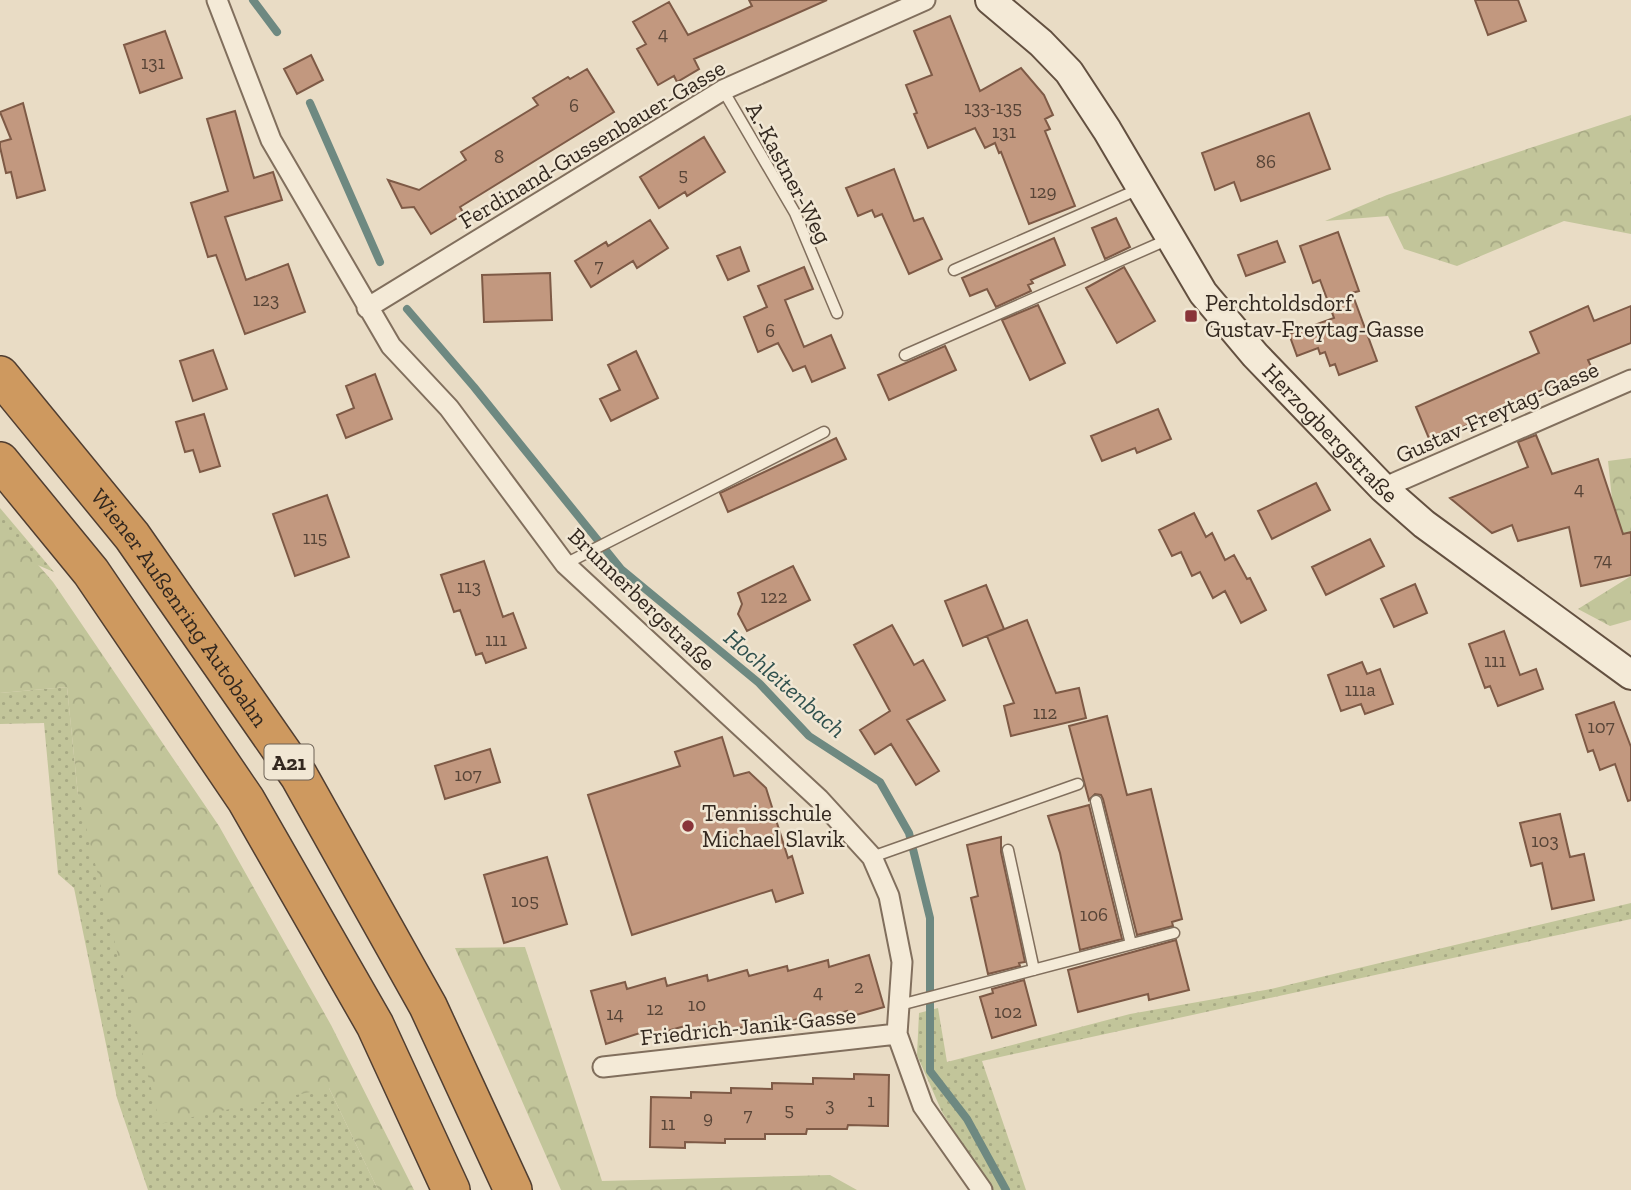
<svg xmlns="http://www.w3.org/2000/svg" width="1631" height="1190" viewBox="0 0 1631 1190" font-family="'Zilla Slab',serif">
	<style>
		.grass { fill: url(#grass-dots) }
		.forest { fill: url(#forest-crowns) }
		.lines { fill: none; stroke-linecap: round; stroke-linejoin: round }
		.stream { stroke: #6e8981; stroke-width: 8 }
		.building { fill: #c2987f; stroke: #7e5a46; stroke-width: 2 }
		.service-casing { stroke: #816f5d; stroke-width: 13 }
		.minor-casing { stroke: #816f5d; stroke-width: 23 }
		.secondary-casing { stroke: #635040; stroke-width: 32 }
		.motorway-casing { stroke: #503e31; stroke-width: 40 }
		.service { stroke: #f4ead7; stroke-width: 10 }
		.minor { stroke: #f4ead7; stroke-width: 19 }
		.secondary { stroke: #f4ead7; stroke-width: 28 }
		.motorway { stroke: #ce995f; stroke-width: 37 }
		.poi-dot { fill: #893439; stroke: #f1e7d4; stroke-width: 2.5 }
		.labels { text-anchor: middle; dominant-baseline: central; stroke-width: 5; stroke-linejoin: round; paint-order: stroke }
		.number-label { font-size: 19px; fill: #574437 }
		.shield { fill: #f1e7d4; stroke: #6c6155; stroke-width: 2 }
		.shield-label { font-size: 21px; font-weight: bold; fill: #33281f }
		.street-label { font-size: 23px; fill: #33281f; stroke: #f1e7d4 }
		.poi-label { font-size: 23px; fill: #33281f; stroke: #f1e7d4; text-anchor: start }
		.water-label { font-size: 24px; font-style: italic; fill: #30514e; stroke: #f1e7d4 }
	</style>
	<defs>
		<pattern id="grass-dots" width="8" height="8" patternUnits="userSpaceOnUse" patternTransform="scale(1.75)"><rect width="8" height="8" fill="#c2c59a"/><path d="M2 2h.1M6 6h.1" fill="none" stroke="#a7a984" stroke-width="1.8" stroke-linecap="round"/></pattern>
		<pattern id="forest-crowns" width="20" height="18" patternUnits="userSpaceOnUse" patternTransform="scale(1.75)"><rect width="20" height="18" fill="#c2c59a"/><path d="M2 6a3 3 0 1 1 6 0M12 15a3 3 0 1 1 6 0" fill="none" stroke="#a7a984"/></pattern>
	</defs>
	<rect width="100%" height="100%" fill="#e9dcc5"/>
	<path class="grass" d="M0,508L54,572L0,549Z
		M67,687L78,795L329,1088L378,1190H148L117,1098L74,888L58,874L44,723L0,724V693Z
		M1631,903V919L982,1061L1026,1190H992L942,1112L917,1055L919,1013L938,1008L947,1062L1130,1014L1271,989Z"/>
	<path class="forest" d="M1631,115V234L1564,221L1457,266L1404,249L1388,216L1325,221L1387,195Z
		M1631,458V549L1614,518L1608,461Z
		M0,521L53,582L219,826L331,1025L414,1190H378L329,1088L160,1124L78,795L67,687L0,693Z
		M1631,576V620L1610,626L1578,609Z
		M525,947L602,1181L830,1175L857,1190H561L455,948Z"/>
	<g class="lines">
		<path class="stream" d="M253,0L277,32
			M310,103L380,262
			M407,309L474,387L621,569L759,683L809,736L880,782L909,833L930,918V1071L967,1119L1006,1190"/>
	</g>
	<path class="building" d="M749,0H827L694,59L699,69L677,82L674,76L658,85L637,49L646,44L633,22L669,2L688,35L752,6Z
		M1475,0H1518L1526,21L1488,35Z
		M950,16L980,91L1021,68L1044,95L1053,115L1045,119L1050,129L1045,131L1075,206L1029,224L1001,152L999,153L995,143L985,148L975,128L928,148L914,114L917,113L906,85L932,75L914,31Z
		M165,31L182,78L140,93L124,45Z
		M311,55L323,80L297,94L284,69Z
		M587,69L614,112L460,207L464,214L431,234L414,207L402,208L388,180L419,190L466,160L461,152L538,105L533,98L568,77L570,79Z
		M23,103L45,190L17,198L11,172L6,173L0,147V142L11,139L0,112Z
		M235,111L254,178L273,172L282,200L225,217L246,280L288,264L305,312L245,334L216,255L208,257L191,203L228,191L207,119Z
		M1309,113L1330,169L1241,201L1234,182L1215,190L1202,153Z
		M704,137L725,172L687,196L685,192L659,208L640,177Z
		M894,169L914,221L923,218L942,259L909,274L882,214L875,217L872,210L858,216L846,188Z
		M1116,218L1130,247L1105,259L1092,228Z
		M650,220L668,248L637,268L633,261L591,287L575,261L606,242L608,246Z
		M1338,232L1359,291L1352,293L1377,361L1339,375L1335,364L1330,366L1325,352L1320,354L1318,348L1297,356L1289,334L1334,318L1320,280L1313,283L1300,246Z
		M1054,238L1065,265L1031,280L1033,283L1028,285L1031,291L996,307L987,289L970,296L962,278Z
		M1277,241L1285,262L1246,276L1238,255Z
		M740,247L749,271L728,280L717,256Z
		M804,267L813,289L785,300L804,347L831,335L845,368L812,382L805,366L793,371L778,343L758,352L744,317L767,307L758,286Z
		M1124,267L1155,321L1117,343L1086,288Z
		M550,273L552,320L484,322L482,275Z
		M1038,305L1065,363L1030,380L1002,320Z
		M1588,306L1594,321L1631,306V343L1588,360L1595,375L1557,392L1554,385L1481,416L1482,419L1430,441L1416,407L1539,353L1530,332Z
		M945,346L956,370L889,400L878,375Z
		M213,350L227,389L193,401L180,361Z
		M636,351L658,398L611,421L600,399L620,390L608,365Z
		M375,374L392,419L346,438L337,415L354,408L346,386Z
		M1158,409L1171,439L1137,453L1135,448L1102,461L1091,436Z
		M204,414L220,466L200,472L193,450L185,452L176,422Z
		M1536,435L1552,474L1598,459L1623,534L1631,532V575L1581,586L1569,527L1518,541L1512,525L1492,533L1450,498L1528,467L1518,442Z
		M836,438L846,459L728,512L720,493Z
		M1316,483L1330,510L1272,539L1258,511Z
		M327,495L349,557L295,576L273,514Z
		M1194,513L1206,537L1212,533L1225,560L1234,555L1247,579L1250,578L1266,610L1241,623L1225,591L1213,598L1200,572L1192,576L1181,552L1172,556L1159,530Z
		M1370,539L1384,566L1326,595L1312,567Z
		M484,561L503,617L513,613L526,648L486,663L482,653L476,655L460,610L454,612L441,575Z
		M793,566L810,600L747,631L738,614L742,604L738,593Z
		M1415,584L1427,613L1394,627L1381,599Z
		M986,585L1004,629L963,646L945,601Z
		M1027,620L1056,693L1079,688L1086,718L1011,736L1004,706L1014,703L987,636Z
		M892,625L914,665L923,660L945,700L907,720L939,771L916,785L891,744L875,754L860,730L890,711L854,645Z
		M1504,631L1520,675L1536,669L1543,689L1498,706L1490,686L1485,688L1469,644Z
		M1362,662L1367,674L1380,669L1393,704L1365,714L1361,704L1341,711L1328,675Z
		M1614,702L1631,747V800L1628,801L1615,764L1600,770L1593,750L1588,752L1576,715Z
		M1107,716L1127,795L1151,789L1182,919L1172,922L1173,926L1137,935L1103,799L1101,795L1095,794L1089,800L1069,726Z
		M722,737L734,776L749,772L766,788L788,858L792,856L803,893L776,902L772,890L632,935L588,795L680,766L675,752Z
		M490,749L500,782L445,799L435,766Z
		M1089,805L1122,939L1080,950L1060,853L1048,816Z
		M1560,814L1570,857L1584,854L1594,900L1552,909L1542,863L1531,866L1520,823Z
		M1001,837V852L1025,962L1019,963L1020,966L988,974L971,898L978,896L967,845Z
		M547,857L567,924L504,943L484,875Z
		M1176,940L1189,990L1149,1000L1148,994L1078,1012L1068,970Z
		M869,955L884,1007L849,1017L847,1011L809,1022L807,1016L768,1028L766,1021L728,1031L726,1022L687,1033L685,1026L645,1037L643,1032L606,1044L591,991L625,982L627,989L665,978L667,986L707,975L708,981L747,970L749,976L787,966L788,971L828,960L829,967Z
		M1024,980L1036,1025L992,1038L980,997L993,993L992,989Z
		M854,1074L889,1075L888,1126L848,1125L847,1129H807L806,1134H765V1139H725V1143L685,1142V1148L650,1147L651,1097L691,1098V1092L731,1093V1088L772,1089V1083L813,1084V1078L854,1079Z"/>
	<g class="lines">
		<defs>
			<path id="service" d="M723,90L795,213L837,313
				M954,270L1139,189
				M905,355L1169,239
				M565,564L824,432
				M1096,801L1131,944
				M1008,850L1034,970
				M872,857L1078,784
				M900,1005L1174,933"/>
			<path id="minor" d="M217,0L271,140L391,346L449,408L565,564L819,799L872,857L889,896L902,962L897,1034L923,1106L982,1190
				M367,308L723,90L925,0
				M1383,488L1631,380
				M603,1067L897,1034"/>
			<g id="secondary">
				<path id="s1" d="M990,0L1041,43L1069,72L1107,130L1203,293L1255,355L1383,488L1424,524L1631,675"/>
			</g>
			<g id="motorway">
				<path id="s2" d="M0,375L132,536L299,776L428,1006L513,1190"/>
				<path d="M0,461L91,572L246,800L375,1025L451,1190"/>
			</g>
		</defs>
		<use href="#service" class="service-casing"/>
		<use href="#minor" class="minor-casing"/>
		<use href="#secondary" class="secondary-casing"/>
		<use href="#motorway" class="motorway-casing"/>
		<use href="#service" class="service"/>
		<use href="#minor" class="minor"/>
		<use href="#secondary" class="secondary"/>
		<use href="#motorway" class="motorway"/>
	</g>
	<g class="poi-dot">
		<rect x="1184" y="309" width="14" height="14" rx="3.5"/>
		<circle cx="688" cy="826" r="7"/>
	</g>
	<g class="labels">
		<g class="number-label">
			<text x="663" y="33">4</text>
			<text x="153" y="62">131</text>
			<text x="574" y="105">6</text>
			<text x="993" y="107">133-135</text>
			<text x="1004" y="131">131</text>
			<text x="499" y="156">8</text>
			<text x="1266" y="161">86</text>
			<text x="683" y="174">5</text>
			<text x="1043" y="191">129</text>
			<text x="599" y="265">7</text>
			<text x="266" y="299">123</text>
			<text x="770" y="330">6</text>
			<text x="1579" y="488">4</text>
			<text x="315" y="537">115</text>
			<text x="1603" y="559">74</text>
			<text x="469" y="586">113</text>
			<text x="774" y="596">122</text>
			<text x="496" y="639">111</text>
			<text x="1495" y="660">111</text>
			<text x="1360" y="689">111a</text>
			<text x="1045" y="712">112</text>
			<text x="1601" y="726">107</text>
			<text x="468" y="774">107</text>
			<text x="1545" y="840">103</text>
			<text x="525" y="900">105</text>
			<text x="1094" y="914">106</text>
			<text x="859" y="986">2</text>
			<text x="818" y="991">4</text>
			<text x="697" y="1004">10</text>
			<text x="655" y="1008">12</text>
			<text x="1008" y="1011">102</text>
			<text x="615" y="1013">14</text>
			<text x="871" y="1100">1</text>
			<text x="830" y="1104">3</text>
			<text x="789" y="1109">5</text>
			<text x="748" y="1114">7</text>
			<text x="708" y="1117">9</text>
			<text x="668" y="1123">11</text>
		</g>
		<rect class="shield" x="264.5" y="744.5" width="49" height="35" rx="5"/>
		<g class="shield-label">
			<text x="289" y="762">A21</text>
		</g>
		<g class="street-label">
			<text transform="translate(592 144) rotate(-31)">Ferdinand-Gussenbauer-Gasse</text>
			<text transform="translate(789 173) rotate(62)">A.-Kastner-Weg</text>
			<text transform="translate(1497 412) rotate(-24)">Gustav-Freytag-Gasse</text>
			<text stroke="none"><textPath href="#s1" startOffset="555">Herzogbergstraße</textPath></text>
			<text transform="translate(642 599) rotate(44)">Brunnerbergstraße</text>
			<text stroke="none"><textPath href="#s2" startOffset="294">Wiener Außenring Autobahn</textPath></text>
			<text transform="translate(748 1026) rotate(-6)">Friedrich-Janik-Gasse</text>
		</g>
		<g class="poi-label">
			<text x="1205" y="303">Perchtoldsdorf<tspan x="1205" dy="26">Gustav-Freytag-Gasse</tspan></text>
			<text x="702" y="813">Tennisschule<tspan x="702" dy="26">Michael Slavik</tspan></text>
		</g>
		<g class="water-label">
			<text transform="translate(785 683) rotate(41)">Hochleitenbach</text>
		</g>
	</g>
</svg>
